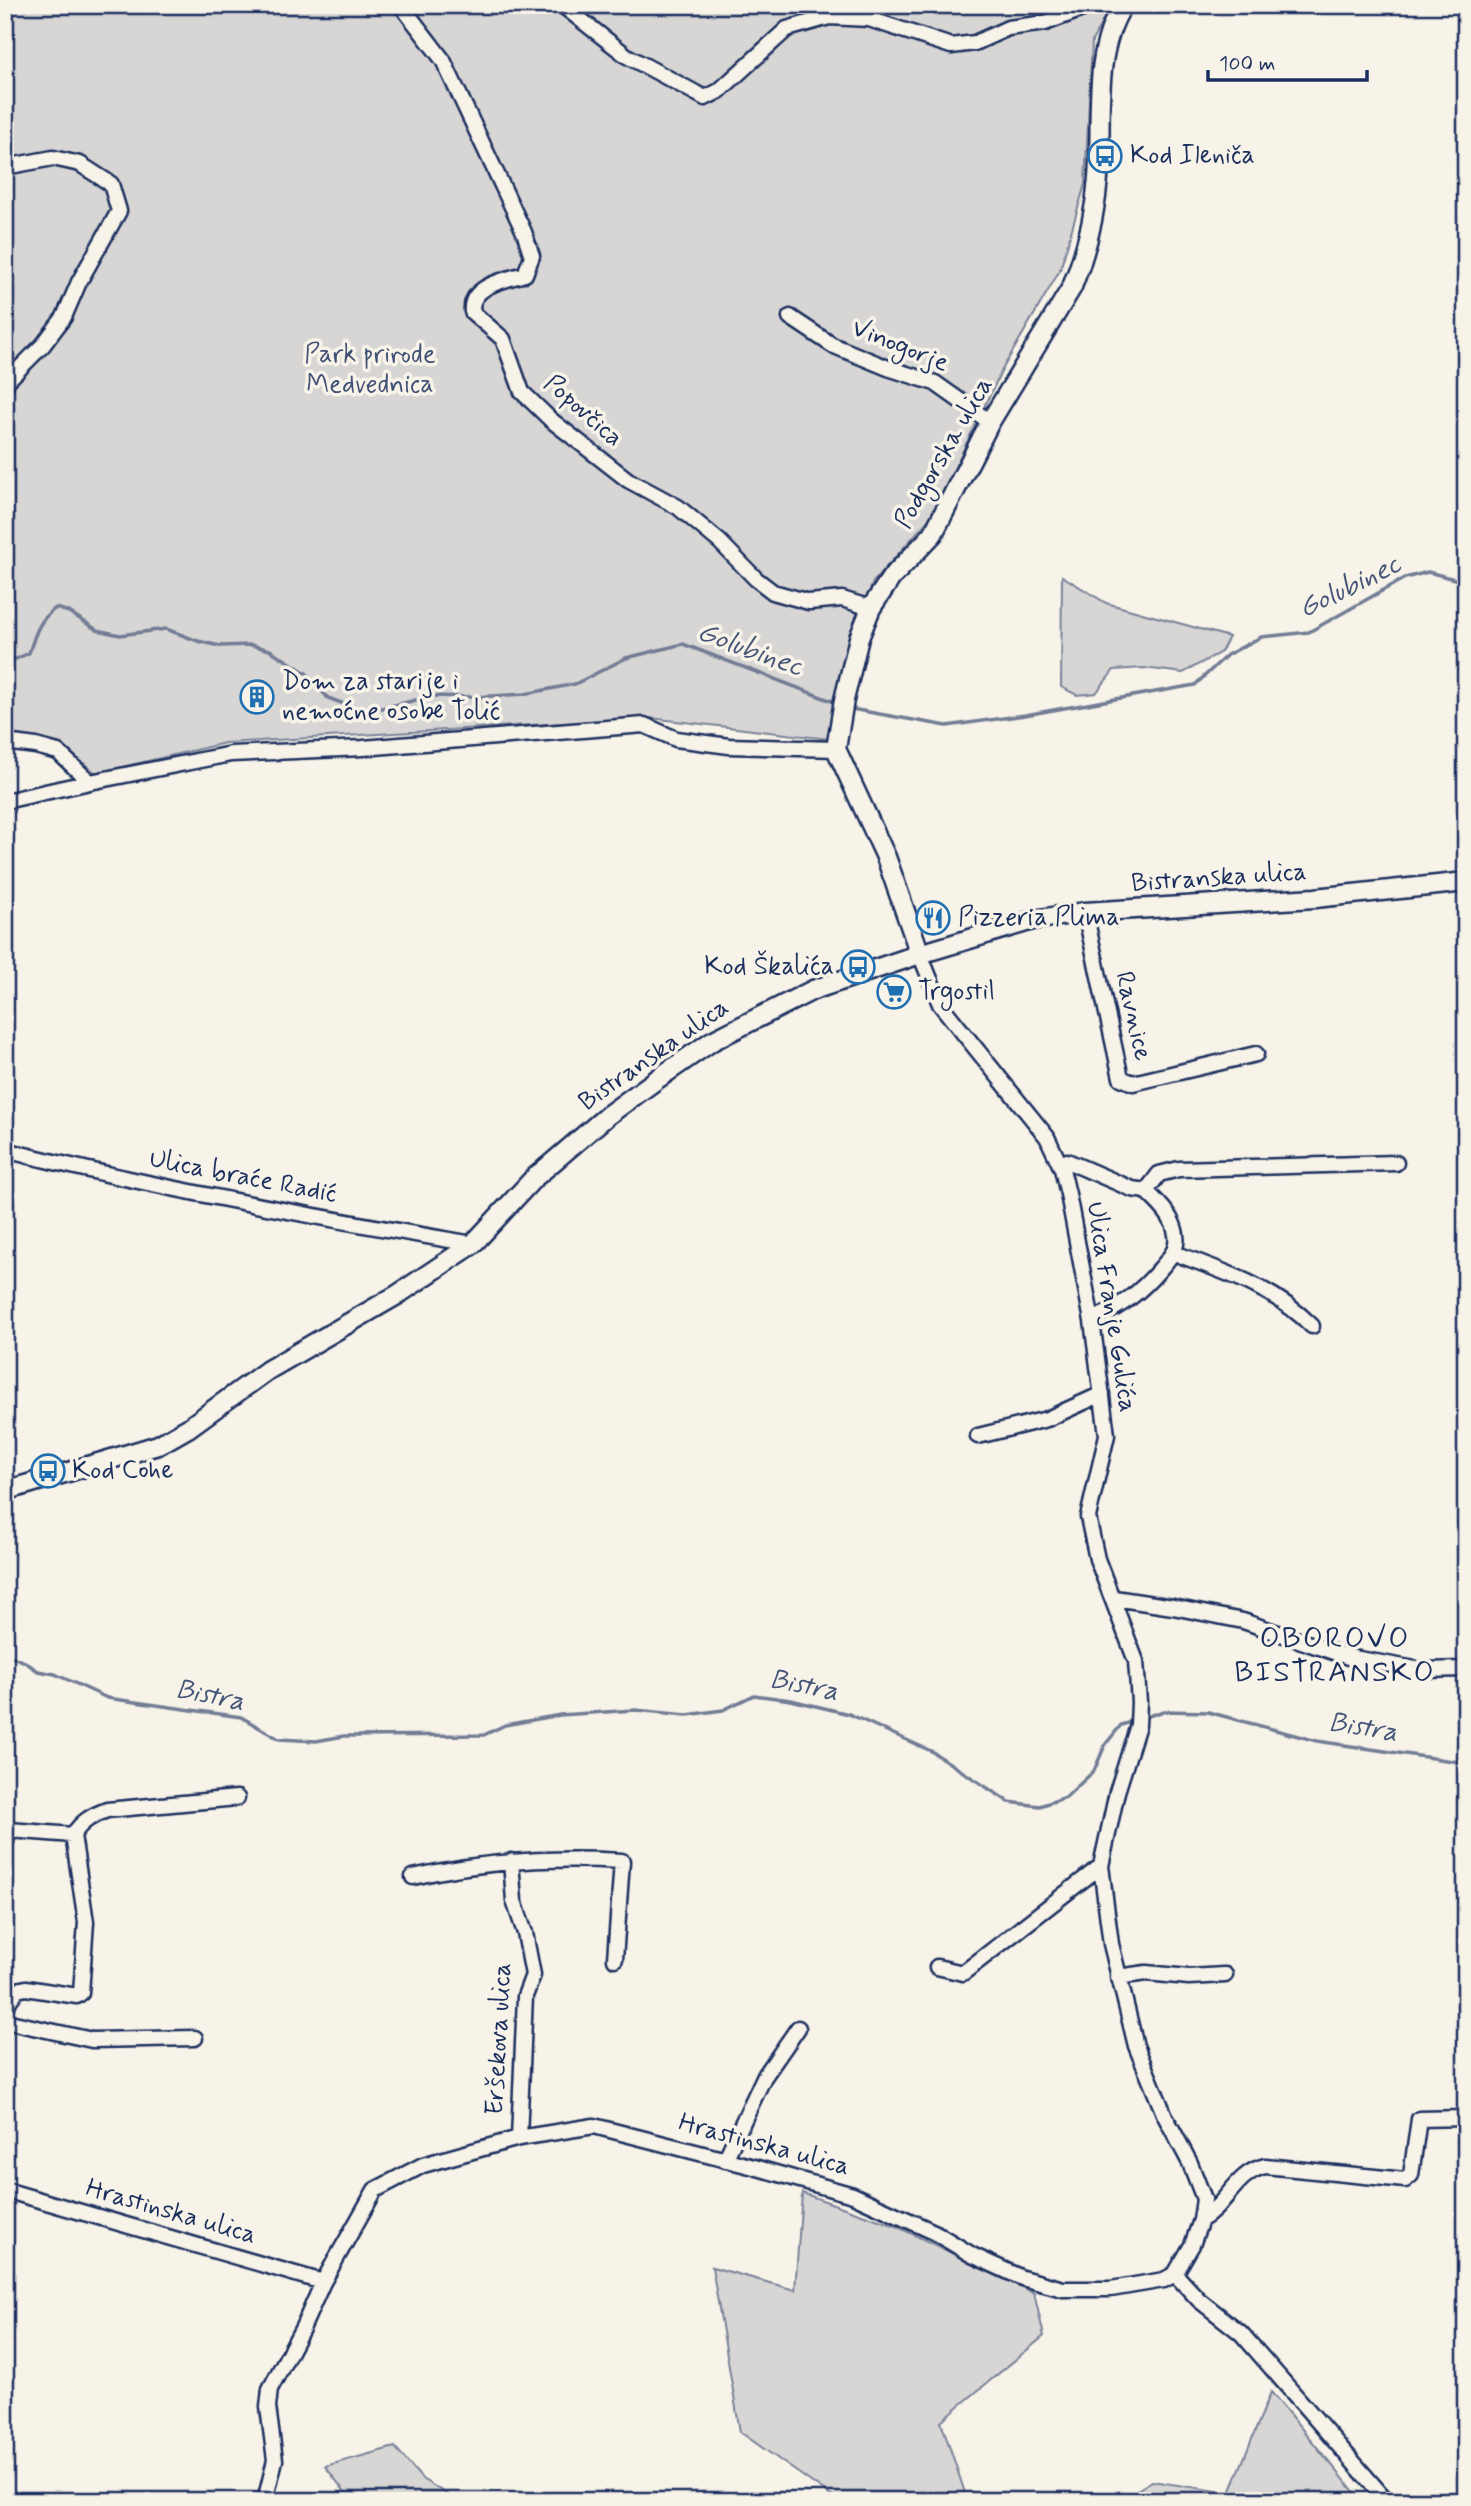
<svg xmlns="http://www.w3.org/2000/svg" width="1471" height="2506" viewBox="0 0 1471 2506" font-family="Mynerve,sans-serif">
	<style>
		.green { fill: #d7d6d4; stroke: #798299; stroke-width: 2 }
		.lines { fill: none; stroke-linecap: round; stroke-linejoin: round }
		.stream { stroke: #727c95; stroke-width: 3.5 }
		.minor-casing { stroke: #1b2f5e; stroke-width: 19 }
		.major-casing { stroke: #1b2f5e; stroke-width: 23 }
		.minor { stroke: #f7f3e8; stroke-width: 14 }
		.major { stroke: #f7f3e8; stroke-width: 18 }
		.labels { text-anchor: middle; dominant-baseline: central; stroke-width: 7; stroke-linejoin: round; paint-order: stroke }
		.poi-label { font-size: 26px; fill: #1b2f5e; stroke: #f7f3e8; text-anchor: start }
		.street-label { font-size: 26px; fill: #1b2f5e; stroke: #f7f3e8 }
		.park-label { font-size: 26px; fill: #415076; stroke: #f7f3e8 }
		.water-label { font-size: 28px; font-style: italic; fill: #465679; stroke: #f7f3e8 }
		.quarter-label { font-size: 30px; letter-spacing: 2px; fill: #1b2f5e; stroke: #f7f3e8 }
	</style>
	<rect width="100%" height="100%" fill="#f7f3e8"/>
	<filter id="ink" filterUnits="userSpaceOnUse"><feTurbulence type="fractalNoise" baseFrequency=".0143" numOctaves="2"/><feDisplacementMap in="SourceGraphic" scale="14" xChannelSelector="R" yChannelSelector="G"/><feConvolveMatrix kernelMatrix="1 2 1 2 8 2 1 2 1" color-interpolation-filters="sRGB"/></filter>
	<g filter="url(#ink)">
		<path class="green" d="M5,5H1111L1092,41L1085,184L1060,270L1003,368L931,517L873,582L846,653L829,739L650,718L225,743L96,773L61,745L5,738Z
			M1062,576L1106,603L1229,637L1221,652L1183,673L1144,668L1114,670L1096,693L1077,695L1061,687Z
			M802,2193L896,2226L1034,2293L1044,2336L941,2421L965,2493L961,2501H838L740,2432L712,2267L795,2290Z
			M1271,2392L1362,2501H1119L1152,2481L1230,2493Z
			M395,2447L422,2479L458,2501H352L325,2466Z"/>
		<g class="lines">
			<path class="stream" d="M5,660L16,659L29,653C35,635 39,619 56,608L69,612L97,630L120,635L166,629L198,641L220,646L251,645L270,650L306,673L328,698L355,708H382L433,696L473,697L525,694L575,684L626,658L683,644L837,703
				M847,707L857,710L947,726L1025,715L1195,685L1227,655L1261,637L1309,632L1405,578L1428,572L1466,582
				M5,1654L25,1662L38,1671L55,1674L107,1698L241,1717L279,1739L316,1741L344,1736L484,1735L505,1725L560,1715L635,1710L687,1715L723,1710L754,1695L791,1700L849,1714L931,1751L1009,1802L1040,1806L1066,1797L1094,1771L1105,1745L1121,1725L1134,1721
				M1142,1718L1164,1711L1208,1712L1317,1741L1466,1763"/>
			<defs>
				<path id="minor" d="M401,5L443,60L524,232L532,256L525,274C504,280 469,286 472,312L503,339L522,392L551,420L628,480L678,507L720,542L756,579L773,592L809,602L842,599L871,608
					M562,5L627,56L705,98L719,91L787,29L829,17L869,19L951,46L975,43L1008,28L1045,23L1093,5
					M5,167L53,158L80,164L111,184L119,211L79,282L64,317L43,345L7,381L5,387
					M790,317L832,345L888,368L935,383L990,422
					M5,742L36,746L58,752L90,782
					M5,801L90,782L231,754L363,748L644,725L676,739L729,746L836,749
					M1085,912L1121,1078L1133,1083L1256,1054
					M5,1150C160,1189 316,1217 473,1244
					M1062,1169L1067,1161L1132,1189L1146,1191L1159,1174L1179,1169L1396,1163
					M1174,1253C1225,1272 1273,1287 1312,1326
					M1092,1321C1123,1304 1138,1295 1161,1268C1172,1255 1180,1247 1175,1230C1171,1214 1157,1202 1146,1191
					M978,1436L1047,1419L1102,1394
					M1114,1598L1173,1607L1243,1621L1348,1657L1421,1670L1466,1669
					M5,1845L9,1830L73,1835
					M511,1861L514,1901L525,1933L533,1975L525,1996L519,2138
					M413,1877C482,1861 551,1857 622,1861L615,1959
					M937,1967L963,1973L1101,1866
					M1118,1977L1146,1973L1189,1977L1225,1975
					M5,2006L17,1990L26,1988L77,1996L81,1993L86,1922L73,1835C82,1821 91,1816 107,1810L237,1798
					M5,2021L92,2040L195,2038
					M725,2160L764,2077L798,2028
					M5,2190L323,2282
					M1201,2220C1226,2206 1235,2173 1265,2166L1405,2180L1411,2175L1419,2119L1466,2118
					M1175,2274L1199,2300L1241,2333L1387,2501
					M265,2501L275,2460L268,2407L270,2389L303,2327L323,2282L375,2190L423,2165L519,2138L594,2126L754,2167L853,2195L934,2232L972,2255L1022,2278L1063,2289H1111L1164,2280L1175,2274L1192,2245L1201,2220L1204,2199L1190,2163L1165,2116L1136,2046L1111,1944L1101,1866L1117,1792L1138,1725L1139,1702L1136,1661L1097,1559L1088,1517L1107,1435L1092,1321L1068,1194L1062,1169L1047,1137L940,1004L920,954"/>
				<path id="major" d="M920,954L886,857L836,749L844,700L859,638L871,608L891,578L933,534L990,422L1072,287C1086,252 1095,216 1098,178C1103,122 1091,54 1123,5
					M5,1491L158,1445L188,1428L268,1370L397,1295L473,1244L533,1179L608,1115L660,1077L712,1041L813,990L920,954L1033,920L1085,912L1315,898L1466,882"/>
			</defs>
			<use href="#minor" class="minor-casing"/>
			<use href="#major" class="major-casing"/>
			<use href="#minor" class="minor"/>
			<use href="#major" class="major"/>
		</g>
	</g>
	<defs>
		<symbol id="bus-ring" viewBox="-11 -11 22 22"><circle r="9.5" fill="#f7f3e8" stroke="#1f6fb2" stroke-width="1.5"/><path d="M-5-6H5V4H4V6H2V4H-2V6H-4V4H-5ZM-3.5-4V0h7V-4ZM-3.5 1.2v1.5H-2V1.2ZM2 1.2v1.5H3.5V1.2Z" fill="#1f6fb2"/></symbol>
		<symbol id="building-ring" viewBox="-11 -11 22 22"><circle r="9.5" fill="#f7f3e8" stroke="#1f6fb2" stroke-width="1.5"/><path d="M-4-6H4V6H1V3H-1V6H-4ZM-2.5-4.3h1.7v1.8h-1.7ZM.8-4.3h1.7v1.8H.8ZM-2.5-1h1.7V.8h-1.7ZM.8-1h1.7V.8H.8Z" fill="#1f6fb2"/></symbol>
		<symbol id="restaurant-ring" viewBox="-11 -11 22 22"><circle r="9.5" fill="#f7f3e8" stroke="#1f6fb2" stroke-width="1.5"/><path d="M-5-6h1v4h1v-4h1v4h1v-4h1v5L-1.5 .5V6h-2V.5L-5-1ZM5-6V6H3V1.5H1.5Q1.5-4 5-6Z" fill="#1f6fb2"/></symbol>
		<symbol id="supermarket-ring" viewBox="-11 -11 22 22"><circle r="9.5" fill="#f7f3e8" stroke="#1f6fb2" stroke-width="1.5"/><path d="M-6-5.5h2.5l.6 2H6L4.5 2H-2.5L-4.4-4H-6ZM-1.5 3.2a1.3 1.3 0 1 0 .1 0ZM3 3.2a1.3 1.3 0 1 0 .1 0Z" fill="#1f6fb2"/></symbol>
	</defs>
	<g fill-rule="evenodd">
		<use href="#bus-ring" x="1086" y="137" width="38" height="38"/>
		<use href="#building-ring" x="238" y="678" width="38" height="38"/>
		<use href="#restaurant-ring" x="914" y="899" width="38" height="38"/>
		<use href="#bus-ring" x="839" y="948" width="38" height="38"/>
		<use href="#supermarket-ring" x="875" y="973" width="38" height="38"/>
		<use href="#bus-ring" x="29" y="1452" width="38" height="38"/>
	</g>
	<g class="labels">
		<g class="poi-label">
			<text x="1130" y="156">Kod Ileniča</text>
			<text x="282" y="682">Dom za starije i<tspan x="282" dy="30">nemoćne osobe Tolić</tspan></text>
			<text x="958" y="918">Pizzeria Plima</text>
			<text x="834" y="967" text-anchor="end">Kod Škalića</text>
			<text x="918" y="992">Trgostil</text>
			<text x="72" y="1471">Kod Cohe</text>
		</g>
		<g class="street-label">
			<text transform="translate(900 346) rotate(22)">Vinogorje</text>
			<text transform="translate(583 411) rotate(41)">Popovčica</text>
			<text transform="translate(944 453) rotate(-60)">Podgorska ulica</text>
			<text transform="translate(1219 878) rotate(-4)">Bistranska ulica</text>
			<text transform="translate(1133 1016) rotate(77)">Ravnice</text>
			<text transform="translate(654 1055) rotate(-35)">Bistranska ulica</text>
			<text transform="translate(243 1177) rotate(11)">Ulica braće Radić</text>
			<text transform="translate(1111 1307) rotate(81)">Ulica Franje Gulića</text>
			<text transform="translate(499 2039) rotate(-87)">Eršekova ulica</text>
			<text transform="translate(764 2145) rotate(15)">Hrastinska ulica</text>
			<text transform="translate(171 2212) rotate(16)">Hrastinska ulica</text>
		</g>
		<g class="park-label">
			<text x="370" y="355">Park prirode<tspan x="370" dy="30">Medvednica</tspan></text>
		</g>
		<g class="water-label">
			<text transform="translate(1350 587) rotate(-26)">Golubinec</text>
			<text transform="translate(750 650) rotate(20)">Golubinec</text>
			<text transform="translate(804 1686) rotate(11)">Bistra</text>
			<text transform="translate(210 1696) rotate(11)">Bistra</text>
			<text transform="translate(1363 1728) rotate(9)">Bistra</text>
		</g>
		<g class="quarter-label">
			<text x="1335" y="1638">OBOROVO<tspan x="1335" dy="34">BISTRANSKO</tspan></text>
		</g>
	</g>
	<rect width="1471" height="2506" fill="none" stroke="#f7f3e8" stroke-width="28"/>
	<rect x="14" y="14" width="1443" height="2478" fill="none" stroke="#1b2f5e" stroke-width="2.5" filter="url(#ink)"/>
	<path d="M1208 70v10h159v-10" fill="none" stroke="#1b2f5e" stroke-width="3.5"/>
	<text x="1219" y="70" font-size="21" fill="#1b2f5e" stroke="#f7f3e8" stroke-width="5" paint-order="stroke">100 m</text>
</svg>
